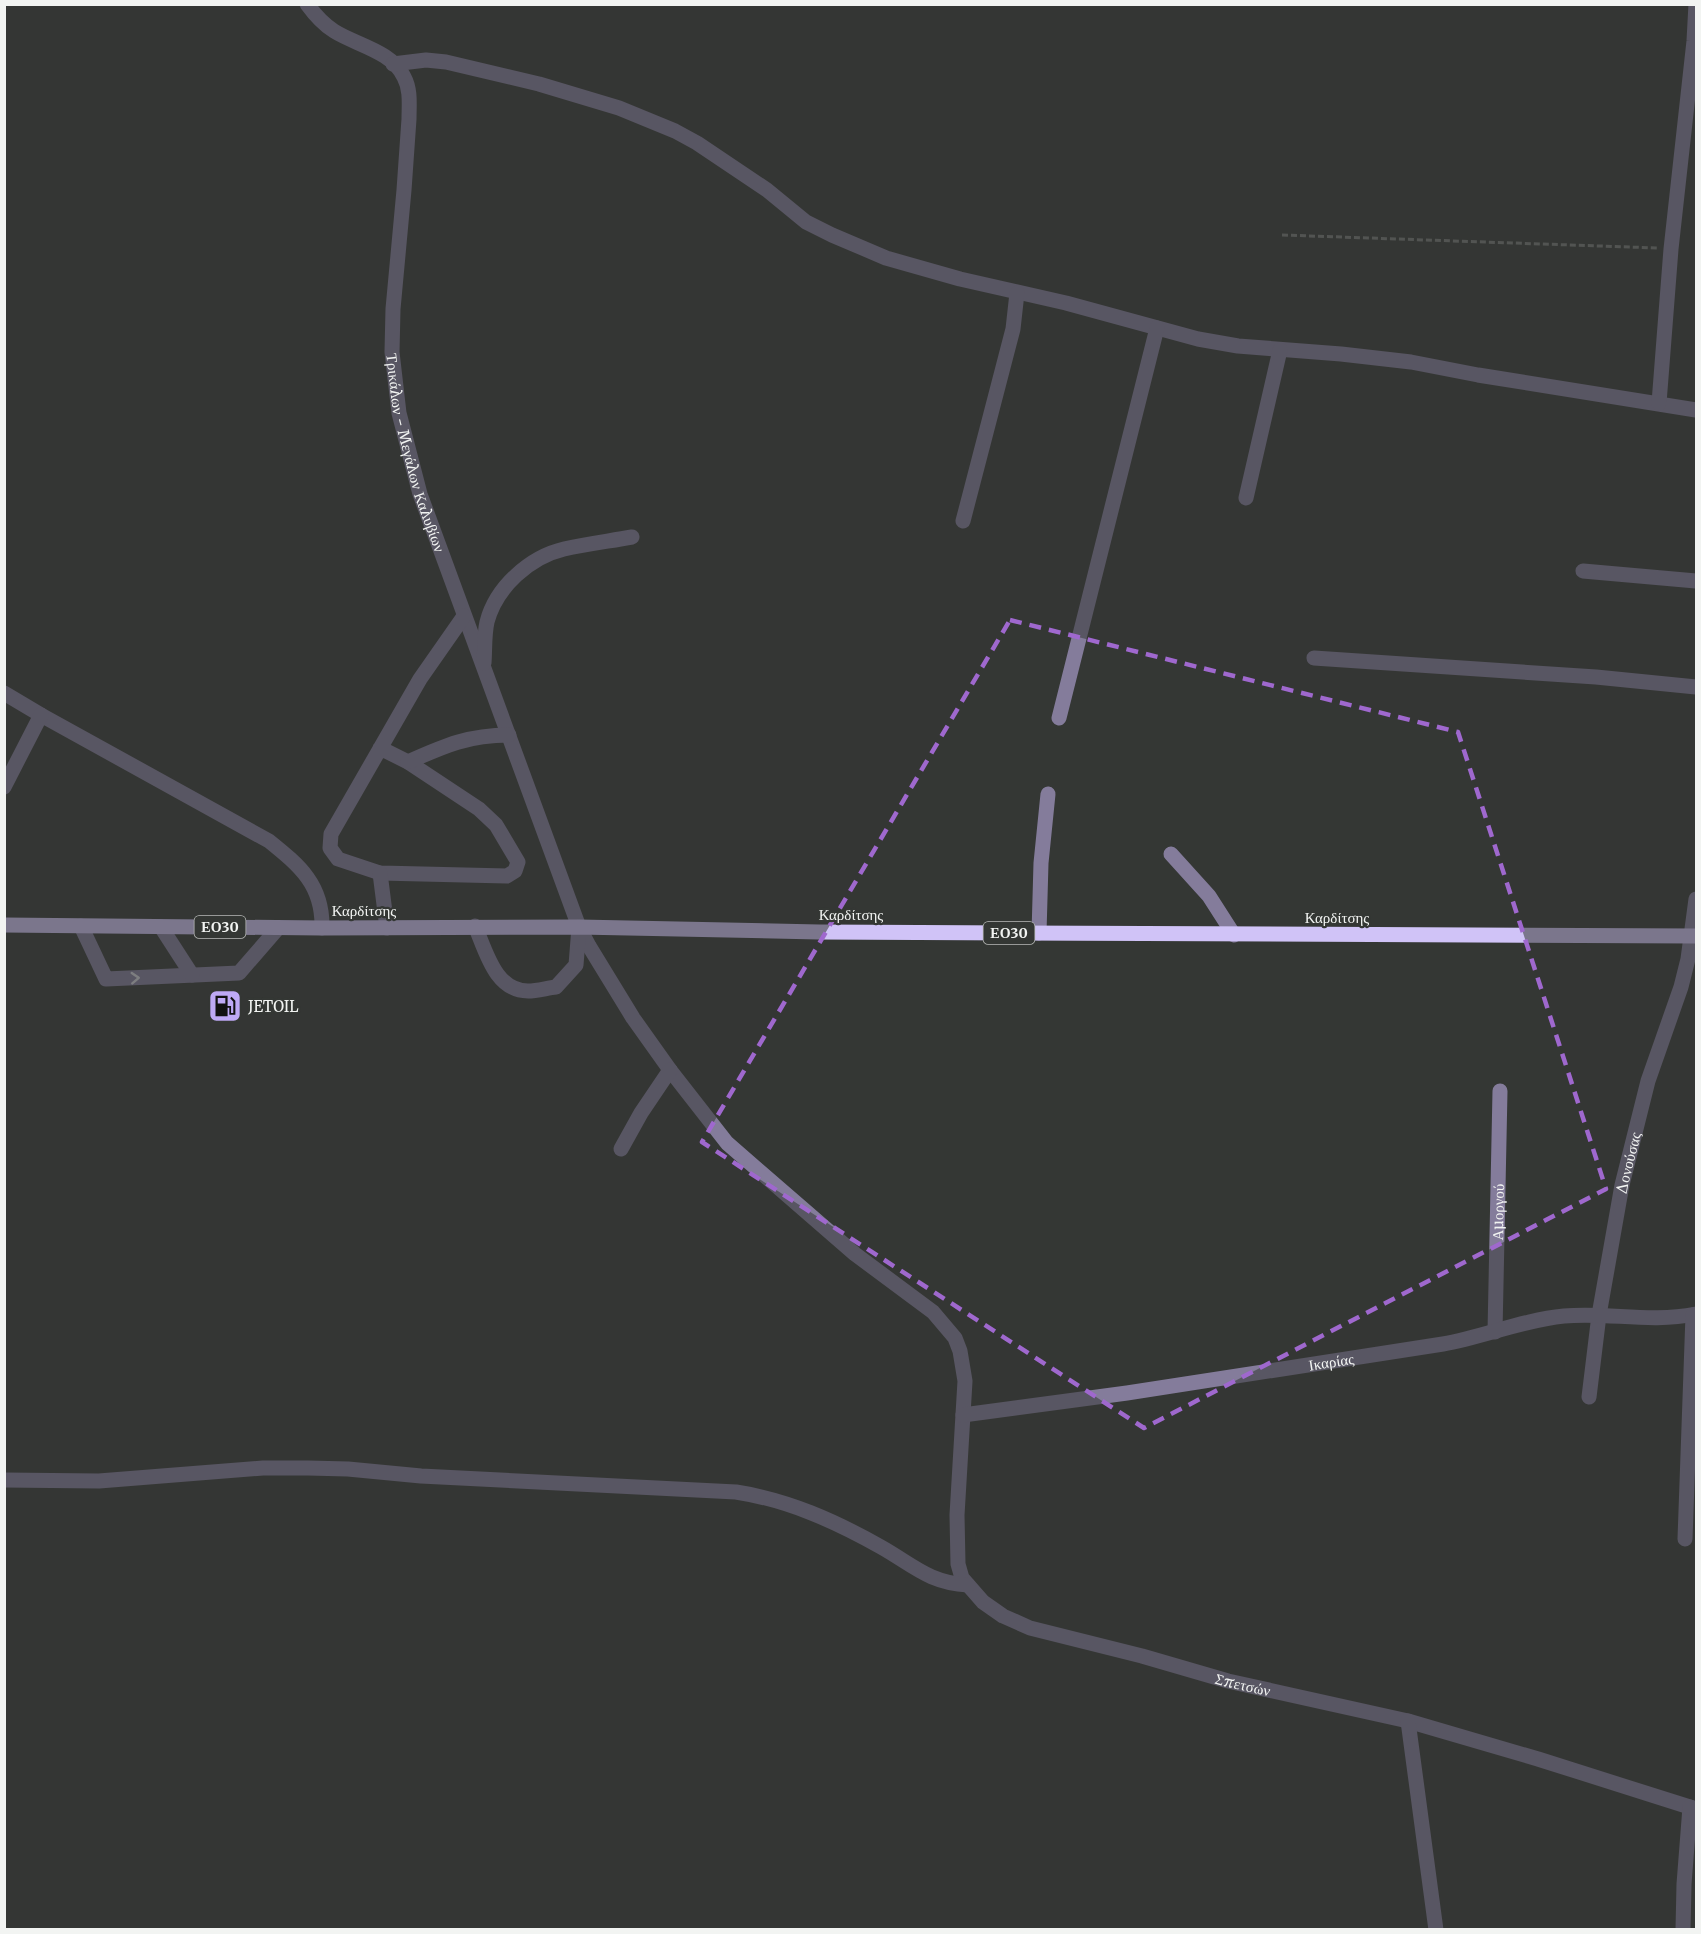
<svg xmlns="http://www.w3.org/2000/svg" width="1701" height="1934" viewBox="0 0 1701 1934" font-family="Merriweather,serif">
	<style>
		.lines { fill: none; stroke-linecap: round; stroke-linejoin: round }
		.path { stroke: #767876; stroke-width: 3; stroke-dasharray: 6 3; stroke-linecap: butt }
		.minor { stroke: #847c9b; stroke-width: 15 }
		.major { stroke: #d0c3f7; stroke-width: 15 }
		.oneway { stroke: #d6d6dc }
		.marked { fill: none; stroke: #9f68ce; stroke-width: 4.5; stroke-dasharray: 12 8; stroke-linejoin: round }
		.labels { text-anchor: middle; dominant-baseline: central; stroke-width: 4.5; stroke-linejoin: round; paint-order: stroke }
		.shield { fill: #343734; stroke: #b9bbb9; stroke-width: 1.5 }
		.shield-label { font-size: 14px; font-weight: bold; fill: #f2f4f2 }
		.street-label { font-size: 15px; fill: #f2f4f2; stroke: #343734 }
		.poi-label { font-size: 15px; fill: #f2f4f2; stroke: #343734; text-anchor: start }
	</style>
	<rect width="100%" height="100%" fill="#343734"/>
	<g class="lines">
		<path class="path" d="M1282,235L1657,248"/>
		<g class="minor">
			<path id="s1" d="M307,4C315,15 323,24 334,31C356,45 392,51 404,77C411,90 409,105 409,119L404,190L393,309L392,352L399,413L420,494L579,927L589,946L633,1018L670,1070L727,1143L855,1254L933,1312L955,1338L960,1351L965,1381L957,1515L958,1564L962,1578L983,1602L1003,1616L1030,1628L1142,1656L1228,1681L1408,1721L1538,1759L1696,1809"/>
			<path d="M393,64L426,60L446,62L539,84L619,108L675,131L697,143L767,190L806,222L832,235L886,258L960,279L1066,303L1198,339L1238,346L1341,354L1411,362L1478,375L1696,410"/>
			<path d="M1659,403L1671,249L1694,41L1696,4"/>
			<path d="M1246,498L1280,350"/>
			<path d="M963,521L1013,329L1017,293"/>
			<path d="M1583,571L1696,581"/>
			<path d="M1314,658L1596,677L1696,687"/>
			<path d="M484,663C485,650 484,635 487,622C496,587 530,557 564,549C587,544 610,541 632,537"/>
			<path d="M4,693L41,715L269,841C300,866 323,885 322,928"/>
			<path d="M1059,718L1157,328"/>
			<path d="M380,748L408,762L479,809L496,825L518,862L515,871L507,876L380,873L338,859L330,848L331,834L420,679L464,616"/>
			<path d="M408,762C444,746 468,735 509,735"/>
			<path d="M4,787L41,715"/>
			<path d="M1171,854L1209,896L1234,935"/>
			<path d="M380,873L387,928"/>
			<path d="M81,926L106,979L239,973L278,928"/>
			<path d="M475,926C486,951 495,991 528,991C537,991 547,988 556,987L576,965L579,927"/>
			<path d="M161,927L192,975"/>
			<path d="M1039,933L1041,863L1048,794"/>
			<path d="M621,1149L641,1113L670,1070"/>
			<path id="s2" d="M1495,1332L1500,1091"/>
			<path id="s3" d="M1589,1397L1599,1315L1622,1185L1648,1081L1681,987L1688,959L1696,899"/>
			<path id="s4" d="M963,1415L1127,1393L1443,1344C1483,1337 1523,1320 1564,1316C1609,1312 1649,1323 1696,1314"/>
			<path d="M4,1480L99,1481L263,1468H308L348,1469L421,1476L736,1492C788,1500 835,1521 881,1547C913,1565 929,1583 968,1585"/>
			<path d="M1685,1539L1693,1315"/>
			<path d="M1408,1721L1436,1930"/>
			<path d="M1683,1930L1684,1884L1690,1807"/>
		</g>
		<path class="major" d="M4,925L322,928L579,927L819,932L1696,936"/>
	</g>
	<defs><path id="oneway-chevron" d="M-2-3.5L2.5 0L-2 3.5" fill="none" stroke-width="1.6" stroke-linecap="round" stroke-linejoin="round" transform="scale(1.5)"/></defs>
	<use class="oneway" href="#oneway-chevron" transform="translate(135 978) rotate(-3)"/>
	<path d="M0 0H1701V1934H0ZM1010,620L1458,732L1606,1189L1144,1428L702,1142Z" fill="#343734" fill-opacity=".55" fill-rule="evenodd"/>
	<path class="marked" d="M1010,620L1458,732L1606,1189L1144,1428L702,1142Z"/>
	<defs>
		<symbol id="fuel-square" viewBox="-11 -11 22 22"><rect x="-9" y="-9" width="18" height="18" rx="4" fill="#bea9f5" stroke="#343734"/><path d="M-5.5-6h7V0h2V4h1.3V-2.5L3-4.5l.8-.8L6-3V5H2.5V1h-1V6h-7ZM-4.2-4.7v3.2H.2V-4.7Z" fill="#111"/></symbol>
	</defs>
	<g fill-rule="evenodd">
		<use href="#fuel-square" x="206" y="987" width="38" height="38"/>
	</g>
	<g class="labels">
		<g class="shield">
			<rect x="194.5" y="916" width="51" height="22" rx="4.5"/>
			<rect x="983.5" y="922" width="51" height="22" rx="4.5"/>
		</g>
		<g class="shield-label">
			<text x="220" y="927">ΕΟ30</text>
			<text x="1009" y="933">ΕΟ30</text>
		</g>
		<g class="street-label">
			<text stroke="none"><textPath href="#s1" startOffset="504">Τρικάλων - Μεγάλων Καλυβίων</textPath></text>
			<text x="364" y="910">Καρδίτσης</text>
			<text x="851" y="914">Καρδίτσης</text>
			<text x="1337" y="917">Καρδίτσης</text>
			<text stroke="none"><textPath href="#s3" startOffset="237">Δονούσας</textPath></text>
			<text stroke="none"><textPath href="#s2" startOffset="120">Αμοργού</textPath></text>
			<text stroke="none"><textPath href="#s4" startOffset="372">Ικαρίας</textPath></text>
			<text stroke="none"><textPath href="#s1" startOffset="2118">Σπετσών</textPath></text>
		</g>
		<g class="poi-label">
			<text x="248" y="1006">JETOIL</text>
		</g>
	</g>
	<rect width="1701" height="1934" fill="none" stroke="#f2f4f2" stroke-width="12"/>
</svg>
